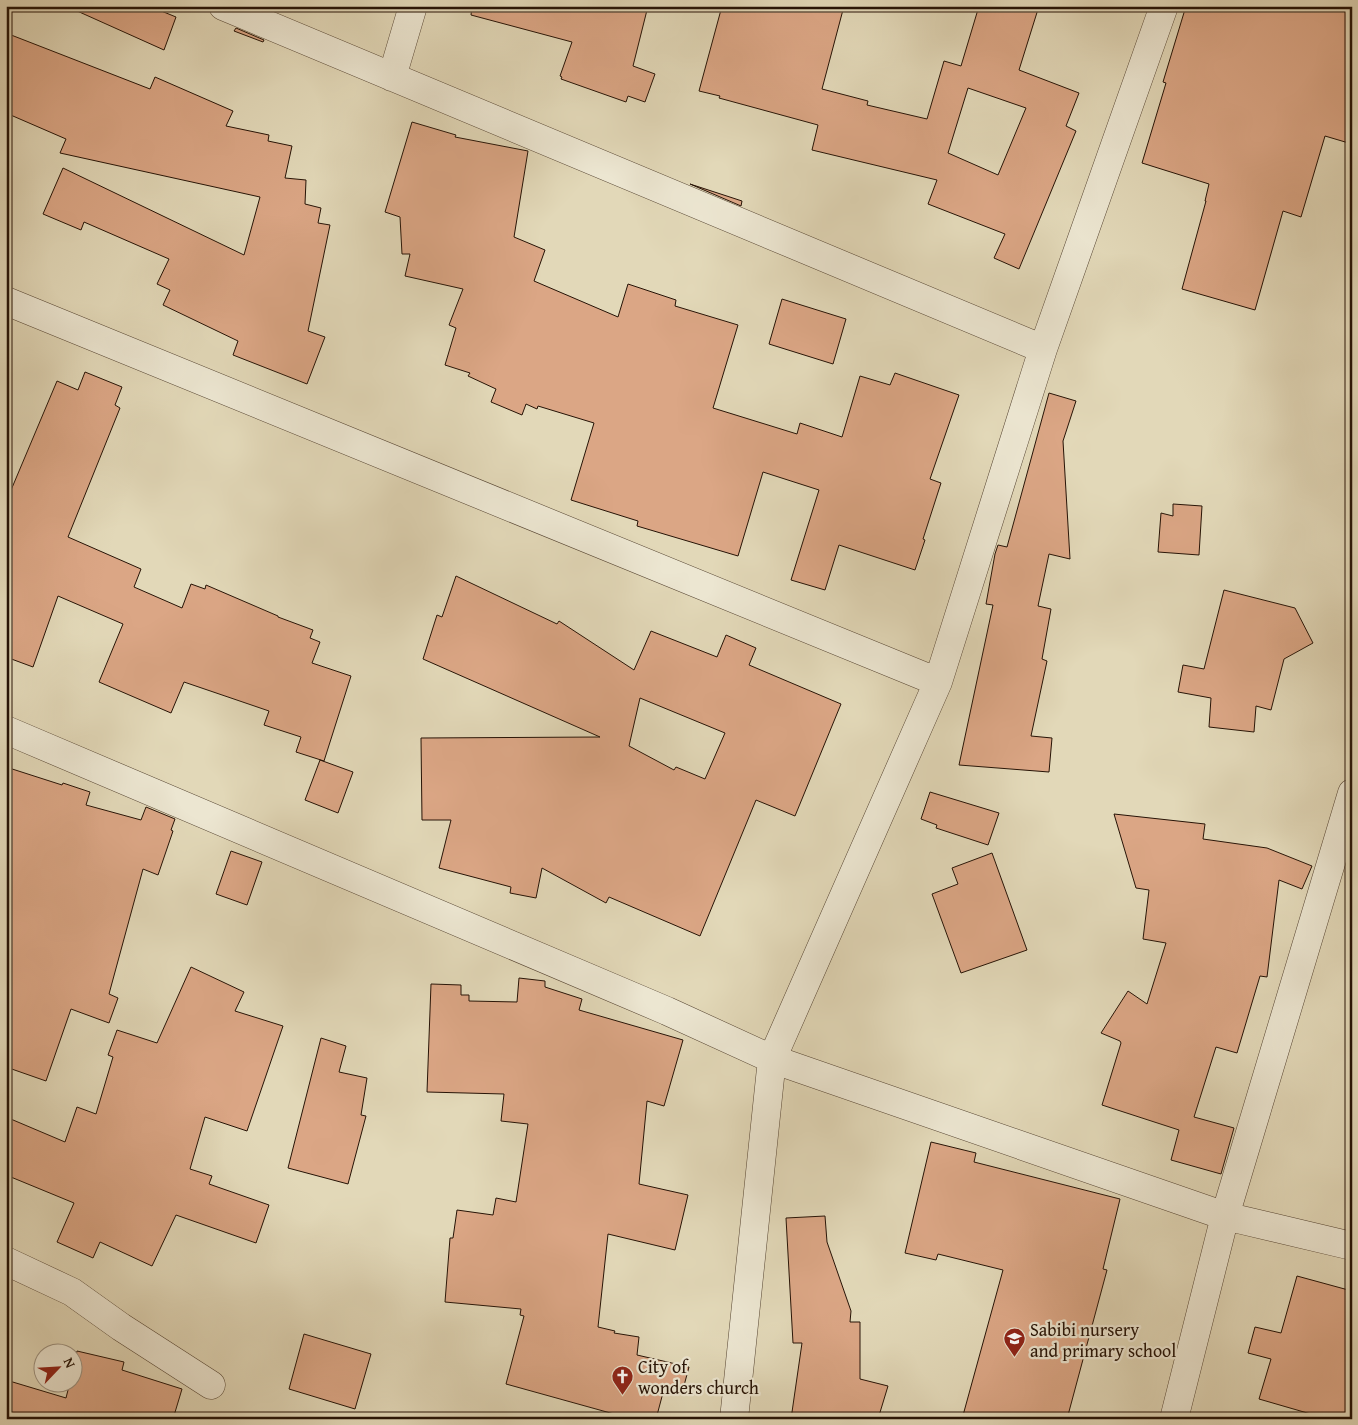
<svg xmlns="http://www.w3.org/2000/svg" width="1358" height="1425" viewBox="0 0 1358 1425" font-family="'Gentium Book Plus',serif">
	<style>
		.building { fill: #dba685; stroke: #261306; fill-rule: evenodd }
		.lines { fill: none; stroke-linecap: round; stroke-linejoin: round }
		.street-casing { stroke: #554432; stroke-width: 29 }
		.street { stroke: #ece6d1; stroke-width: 28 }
		.labels { text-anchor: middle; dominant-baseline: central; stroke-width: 4.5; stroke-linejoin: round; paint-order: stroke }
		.poi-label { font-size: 18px; fill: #261306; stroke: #ece6d1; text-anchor: start }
	</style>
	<rect width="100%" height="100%" fill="#e2d8b8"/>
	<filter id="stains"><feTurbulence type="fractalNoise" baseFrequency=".004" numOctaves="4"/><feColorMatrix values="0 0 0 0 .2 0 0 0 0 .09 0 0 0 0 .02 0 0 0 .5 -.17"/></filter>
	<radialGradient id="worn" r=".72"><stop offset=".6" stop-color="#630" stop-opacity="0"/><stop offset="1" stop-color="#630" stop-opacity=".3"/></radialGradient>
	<path class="building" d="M66,6H149L176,17L164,50Z
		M472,6H648L633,66L655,74L645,102L628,96L626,102L561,79L562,77L560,76L572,42L471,15Z
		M722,6H844L822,89L868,101L867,105L927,119L944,61L961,66L979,6H1039L1019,70L1079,93L1066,126L1076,131L1019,269L994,258L1005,234L928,204L937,180L812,150L818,125L719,98L720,96L699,91ZM968,88L1026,108L998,175L948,153Z
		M1186,6H1352V144L1325,136L1301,217L1283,211L1255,310L1182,289L1206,201H1205L1209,184L1142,163L1166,83L1163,82Z
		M236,28L264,40L263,42L234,31Z
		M6,33L150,89L155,77L233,111L226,126L269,135L268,141L292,146L285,178L306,180L305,204L321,208L318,223L330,225L308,331L325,337L307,384L233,355L238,341L163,305L170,290L157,284L169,259L84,222L81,230L43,214L63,168L244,255L260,197L60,153L66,139L6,113Z
		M412,122L456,135L455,137L528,151L514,237L545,250L534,281L618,317L628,284L676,300L675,306L738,325L713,408L797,434L800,423L842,437L860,376L890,385L895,373L959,395L930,479L941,483L923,539L925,540L915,570L839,545L825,590L791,580L819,490L763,472L738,556L637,526L638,521L571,500L594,423L538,406L537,409L526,404L522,415L491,402L496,389L468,376L470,373L445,365L456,328L449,325L463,289L405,276L410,254H402L400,217L385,212Z
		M690,184L742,201L741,206Z
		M782,299L846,319L833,364L769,344Z
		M85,372L122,387L115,405L120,408L68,537L141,569L134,587L182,608L191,584L205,589L206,585L278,616V617L313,630L310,638L320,642L312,663L351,676L324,761L296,752L301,737L264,725L269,711L184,682L171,713L99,682L123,624L58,596L33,667L6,657V502L57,381L78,390Z
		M1049,393L1076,401L1063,441L1070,559L1049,554L1038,606L1051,609L1042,659L1047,661L1031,736L1052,738L1049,772L959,765L993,605L986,604L995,554L998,545L1007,547Z
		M1173,504L1202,506L1199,555L1158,552L1161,513L1173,516Z
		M456,576L557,624L559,621L634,670L651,631L717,657L726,635L756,648L749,665L841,704L795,816L756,800L700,936L609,897L606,903L542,868L536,898L510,893L511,887L439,868L451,820H422L421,738L600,737L423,659L437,615L442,617ZM640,698L725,733L705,779L676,767L674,770L629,746Z
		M1224,590L1295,608L1313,643L1284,659L1271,710L1256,706L1254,732L1209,727L1211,698L1178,692L1183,665L1204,669Z
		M320,760L353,772L338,813L305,800Z
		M6,767L62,785L63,783L90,792L86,805L141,820L146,807L175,819L171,830L173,831L158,875L143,869L109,994L118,998L109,1023L71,1009L46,1081L6,1067Z
		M930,792L999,813L988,845L936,828L937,825L921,819Z
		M1114,814L1205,824L1203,839L1267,848L1312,866L1302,889L1279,880L1267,977L1260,976L1237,1053L1216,1047L1194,1117L1234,1128L1221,1174L1171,1160L1179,1130L1102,1105L1121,1043L1120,1041L1101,1033L1128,991L1147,1004L1166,943L1143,939L1149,890L1136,888Z
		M231,851L262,862L247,905L216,894Z
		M992,853L1027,950L961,973L932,894L958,884L952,868Z
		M191,967L244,992L235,1011L283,1026L247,1131L205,1117L190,1169L212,1176L209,1184L269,1205L256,1243L176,1215L152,1266L100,1242L93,1258L57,1242L74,1203L6,1175V1117L65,1142L77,1107L96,1114L113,1057L108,1055L117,1030L157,1043Z
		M519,978L545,981V987L582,999L579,1010L683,1040L664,1106L647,1101L639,1184L688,1195L675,1250L608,1234L598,1327L615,1331L614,1333L639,1337L637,1355L689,1367L682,1393L664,1389L656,1419H632L506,1384L524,1316L520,1315L521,1309L445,1302L450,1238H453L457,1210L493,1215L496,1198L516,1202L528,1124L501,1121L504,1094L427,1092L431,984L461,985V995H469V1001L517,1002Z
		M321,1038L346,1046L339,1072L367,1078L361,1115L366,1116L348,1184L288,1168Z
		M931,1142L976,1153L974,1162L1120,1199L1103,1269L1107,1270L1067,1419H962L1003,1270L938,1254L936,1260L905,1253Z
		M825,1216L827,1242L851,1311L850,1322H860V1379L888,1386L878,1419H791L802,1343H793L786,1218Z
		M1297,1276L1352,1291V1419H1328L1259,1399L1271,1359L1248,1353L1255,1327L1281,1333Z
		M304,1334L371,1354L355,1409L289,1389Z
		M77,1351L124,1362L122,1370L182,1389L173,1419H6V1380L66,1398L70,1382H72V1372Z"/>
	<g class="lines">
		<defs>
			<path id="street" d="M223,6L1043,349
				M392,77L413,6
				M6,301L938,682
				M6,730L667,1011L772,1059L1225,1216L1352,1246
				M6,1261L72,1292L121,1327L211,1385
				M734,1419L772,1059L938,682L1043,349L1164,6
				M1174,1419L1225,1216L1352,793"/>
		</defs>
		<use href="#street" class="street-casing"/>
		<use href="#street" class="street"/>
	</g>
	<defs>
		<symbol id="school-pin" viewBox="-11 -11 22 30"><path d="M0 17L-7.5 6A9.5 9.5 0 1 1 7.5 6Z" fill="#8f2418" stroke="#ece6d1"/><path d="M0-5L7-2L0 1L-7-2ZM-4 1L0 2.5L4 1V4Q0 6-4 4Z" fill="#fff"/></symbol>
		<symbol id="church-pin" viewBox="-11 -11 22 30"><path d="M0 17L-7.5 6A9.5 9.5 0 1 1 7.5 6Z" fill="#8f2418" stroke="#ece6d1"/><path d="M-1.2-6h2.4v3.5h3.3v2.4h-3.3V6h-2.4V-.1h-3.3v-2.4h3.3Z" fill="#fff"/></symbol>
	</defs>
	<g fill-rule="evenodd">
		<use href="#school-pin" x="1002" y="1326" width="25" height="34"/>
		<use href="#church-pin" x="610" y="1364" width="25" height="34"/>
	</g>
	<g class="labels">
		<g class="poi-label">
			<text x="1030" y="1329">Sabibi nursery<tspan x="1030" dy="21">and primary school</tspan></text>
			<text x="638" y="1366">City of<tspan x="638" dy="21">wonders church</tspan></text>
		</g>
	</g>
	<rect width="1358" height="1425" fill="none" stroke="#e2d8b8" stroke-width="25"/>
	<rect x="8" y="8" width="1343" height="1410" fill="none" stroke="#261306" stroke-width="2.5"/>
	<rect x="12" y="12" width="1333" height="1400" fill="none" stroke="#261306"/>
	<g transform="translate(58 1368) rotate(65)"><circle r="24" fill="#ece6d1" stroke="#9d9280"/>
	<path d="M0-4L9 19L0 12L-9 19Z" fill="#8f2418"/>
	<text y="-8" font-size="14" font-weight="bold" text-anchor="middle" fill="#261306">N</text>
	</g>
	<rect width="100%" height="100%" filter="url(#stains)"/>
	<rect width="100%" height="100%" fill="url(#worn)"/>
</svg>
